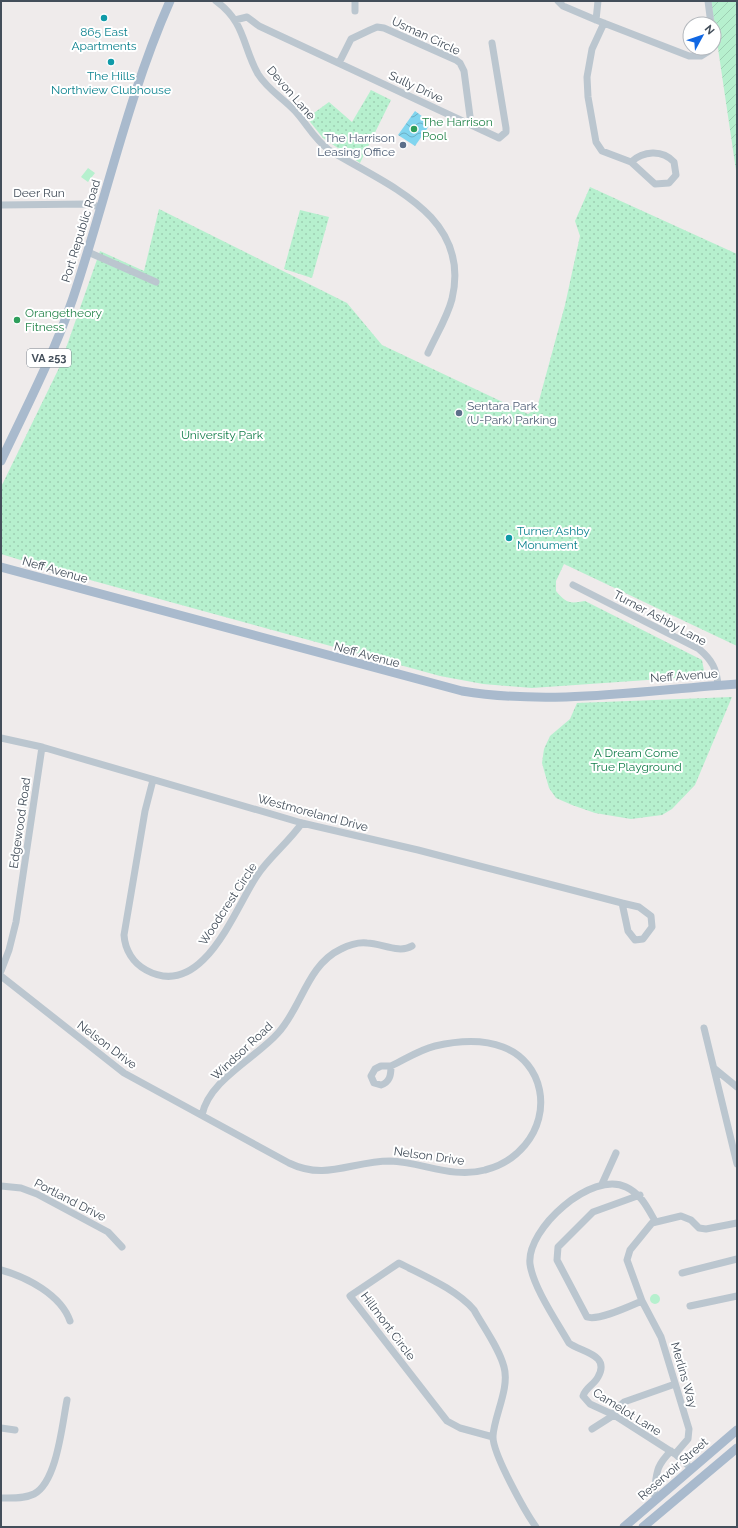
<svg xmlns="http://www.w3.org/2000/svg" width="738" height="1528" viewBox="0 0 738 1528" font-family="Raleway,sans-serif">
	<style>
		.grass { fill: #b6f0ce }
		.park { fill: url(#park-dots) }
		.garden { fill: url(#garden-furrows) }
		.water { fill: url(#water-waves) }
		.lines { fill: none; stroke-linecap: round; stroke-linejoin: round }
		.minor { stroke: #bbc6cf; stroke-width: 7 }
		.major { stroke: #a9bacd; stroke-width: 9 }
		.culture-dot { fill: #0f9aa8; stroke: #fff; stroke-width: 1.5 }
		.leisure-dot { fill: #2e9e5b; stroke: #fff; stroke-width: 1.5 }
		.service-dot { fill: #5c6f8a; stroke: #fff; stroke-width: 1.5 }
		.labels { text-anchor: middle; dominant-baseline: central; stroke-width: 4; stroke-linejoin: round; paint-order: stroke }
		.shield { fill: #fff; stroke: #7b838c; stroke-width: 1 }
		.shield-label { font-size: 11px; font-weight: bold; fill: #434e5a }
		.culture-label { font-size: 12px; fill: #0d838f; stroke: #fff }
		.street-label { font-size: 12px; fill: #434e5a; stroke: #fff }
		.leisure-label { font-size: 12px; fill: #27864d; stroke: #fff; text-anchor: start }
		.service-label { font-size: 12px; fill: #4e5e75; stroke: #fff; text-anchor: end }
		.park-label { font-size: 12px; fill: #127d4a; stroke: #fff }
	</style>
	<defs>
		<pattern id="park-dots" width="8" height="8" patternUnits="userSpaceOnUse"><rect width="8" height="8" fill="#b6f0ce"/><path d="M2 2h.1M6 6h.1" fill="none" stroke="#9ecfb3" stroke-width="1.8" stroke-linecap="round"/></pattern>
		<pattern id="garden-furrows" width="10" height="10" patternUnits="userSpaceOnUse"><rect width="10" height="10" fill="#b6f0ce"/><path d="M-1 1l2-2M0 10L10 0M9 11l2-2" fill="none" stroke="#9ecfb3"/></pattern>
		<pattern id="water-waves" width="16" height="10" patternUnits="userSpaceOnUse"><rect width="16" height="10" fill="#81d5ef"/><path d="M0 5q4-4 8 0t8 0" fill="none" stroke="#6bafc5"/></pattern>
	</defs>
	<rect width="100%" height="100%" fill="#efebeb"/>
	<path class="grass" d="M88,168L95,173L88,182L81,177Z
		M650 1299a5 5 0 1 1 10 0a5 5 0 1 1-10 0Z"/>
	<path class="park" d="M371,90L391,100L360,163L323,138L307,118L329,102L352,122Z
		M590,187L737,254V646L564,564L556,581V591C566,603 569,604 585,601L702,660L705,676L532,688L483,684L440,676L50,569L1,554V487L59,368L100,251L144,271L159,209L347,303L382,345L528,414L537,408L565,305L580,236L575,221Z
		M300,210L329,217L312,278L284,269Z
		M732,697L695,785L672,809L662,815L631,819L595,813L572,805L556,798L549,788L542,763L544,749L550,736L570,719L577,703Z"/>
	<path class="garden" d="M711,1H737V177Z"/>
	<path class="water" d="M415,111L431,123L415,146L398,135Z"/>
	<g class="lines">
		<path class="minor" d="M216,1C246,23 242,46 258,74C268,90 283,98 295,111C307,124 314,139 329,150C386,185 472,215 452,299C447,318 436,335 428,353
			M558,1L563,6L596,20L689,56H701L709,51L710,48
			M708,1L711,24
			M355,11V1
			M235,20L247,17L259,26L499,138L506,132V128L492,43
			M596,20L598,1
			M604,23L592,49L587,77L588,97L596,142L602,151L631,162L655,184L669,183L676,175L674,162C662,149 643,151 631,162
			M339,63L351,39L370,30L377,27L384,28L456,60L460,63L464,71L471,124
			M1,205L87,204L101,207
			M88,252L156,282
			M573,585L699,649C712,660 717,669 718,686
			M1,738L42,747L302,823L418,850L622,903
			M153,780L145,811L124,935C125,950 133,963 146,970C202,1001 234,911 256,877C269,857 288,843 302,823
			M622,903L639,907L651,916L652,927L643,939L635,940L628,931Z
			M1,971L9,950L16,922L42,747
			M1,976L124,1073L289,1163C326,1181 352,1161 390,1161C422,1162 453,1179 485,1170C501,1166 515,1157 525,1145C552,1113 544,1063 503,1047C482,1039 457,1041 435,1046C419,1050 406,1059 391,1066
			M704,1028L737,1164
			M391,1066C391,1075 390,1082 381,1085L374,1083L371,1076L375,1069L381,1066Z
			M715,1069L737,1087
			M202,1115C209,1080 256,1058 278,1033C302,1007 307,965 341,949C349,945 358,942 367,943C381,943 399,954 412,946
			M602,1184L616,1153
			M1,1186L21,1188L37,1194L108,1232L122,1247
			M640,1195L593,1212L558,1247L557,1260L587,1317C599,1321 630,1306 642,1301L627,1260L630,1250L652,1223L681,1216L691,1220L699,1228L706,1229L737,1223
			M655,1221C647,1207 641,1194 626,1187C592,1170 526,1229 530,1264C533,1287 557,1322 569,1343C580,1352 611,1354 598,1377C594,1385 586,1387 583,1396L590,1404L614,1415L675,1454L692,1469
			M1,1270C27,1277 61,1295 70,1321
			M682,1273L737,1259
			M642,1301L661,1337L689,1429L688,1439L675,1454
			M690,1306L737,1296
			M1,1428L15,1430
			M592,1429L614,1415L615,1410L624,1402L675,1384
			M493,1437L460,1428L447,1421L350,1296L399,1263C424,1276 456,1289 474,1310C484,1328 499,1348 504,1367C510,1388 494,1416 493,1436C492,1453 526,1513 536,1527
			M654,1494C657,1473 655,1467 671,1451
			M1,1498C12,1498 24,1499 34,1494C57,1482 62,1425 67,1400"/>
		<path class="major" d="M1,461C26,408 54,354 73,298C106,199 128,96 170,1
			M1,567L462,691C552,706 646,690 737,684
			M624,1527L737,1430
			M643,1527L737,1448"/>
	</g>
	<g class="culture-dot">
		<circle cx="104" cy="18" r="4"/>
		<circle cx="111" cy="62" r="4"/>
		<circle cx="509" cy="538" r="4"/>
	</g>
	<g class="leisure-dot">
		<circle cx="414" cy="129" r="4"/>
		<circle cx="17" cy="320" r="4"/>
	</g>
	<g class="service-dot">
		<circle cx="403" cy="145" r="4"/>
		<circle cx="459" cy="413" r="4"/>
	</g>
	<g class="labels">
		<rect class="shield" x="27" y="349" width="44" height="18" rx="3"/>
		<g class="shield-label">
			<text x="49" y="358">VA 253</text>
		</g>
		<g class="culture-label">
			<text x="104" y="32">865 East<tspan x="104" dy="14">Apartments</tspan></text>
			<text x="111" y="76">The Hills<tspan x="111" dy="14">Northview Clubhouse</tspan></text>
			<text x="517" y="531" text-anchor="start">Turner Ashby<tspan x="517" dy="14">Monument</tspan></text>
		</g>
		<g class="street-label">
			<text transform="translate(426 36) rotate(25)">Usman Circle</text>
			<text transform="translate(416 87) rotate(25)">Sully Drive</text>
			<text transform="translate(291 93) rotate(49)">Devon Lane</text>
			<text x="39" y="193">Deer Run</text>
			<text transform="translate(81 231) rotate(-73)">Port Republic Road</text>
			<text transform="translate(55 570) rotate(16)">Neff Avenue</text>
			<text transform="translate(660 618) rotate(28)">Turner Ashby Lane</text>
			<text transform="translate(367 655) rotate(15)">Neff Avenue</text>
			<text transform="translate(684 676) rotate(-4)">Neff Avenue</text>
			<text transform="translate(313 813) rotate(15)">Westmoreland Drive</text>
			<text transform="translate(20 823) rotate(-82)">Edgewood Road</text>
			<text transform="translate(228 904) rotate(-57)">Woodcrest Circle</text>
			<text transform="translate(107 1045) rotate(37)">Nelson Drive</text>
			<text transform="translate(242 1051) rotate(-43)">Windsor Road</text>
			<text transform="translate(429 1156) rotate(8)">Nelson Drive</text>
			<text transform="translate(70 1200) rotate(27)">Portland Drive</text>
			<text transform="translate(388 1326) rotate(53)">Hillmont Circle</text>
			<text transform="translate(684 1375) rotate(74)">Merlins Way</text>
			<text transform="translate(627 1412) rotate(32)">Camelot Lane</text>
			<text transform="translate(673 1469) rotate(-41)">Reservoir Street</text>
		</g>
		<g class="leisure-label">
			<text x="422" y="122">The Harrison<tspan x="422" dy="14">Pool</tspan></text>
			<text x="25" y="313">Orangetheory<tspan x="25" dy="14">Fitness</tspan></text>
		</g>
		<g class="service-label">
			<text x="395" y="138">The Harrison<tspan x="395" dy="14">Leasing Office</tspan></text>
			<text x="467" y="406" text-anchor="start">Sentara Park<tspan x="467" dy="14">(U-Park) Parking</tspan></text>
		</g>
		<g class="park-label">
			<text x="222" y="435">University Park</text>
			<text x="636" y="753">A Dream Come<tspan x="636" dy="14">True Playground</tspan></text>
		</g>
	</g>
	<rect width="738" height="1528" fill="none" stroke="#434e5a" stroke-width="4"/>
	<g transform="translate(702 36) rotate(50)"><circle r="19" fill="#ffffff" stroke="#b4b8bd"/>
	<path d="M0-3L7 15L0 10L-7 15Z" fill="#1067e3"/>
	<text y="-6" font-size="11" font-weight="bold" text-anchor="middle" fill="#434e5a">N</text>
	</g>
</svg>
